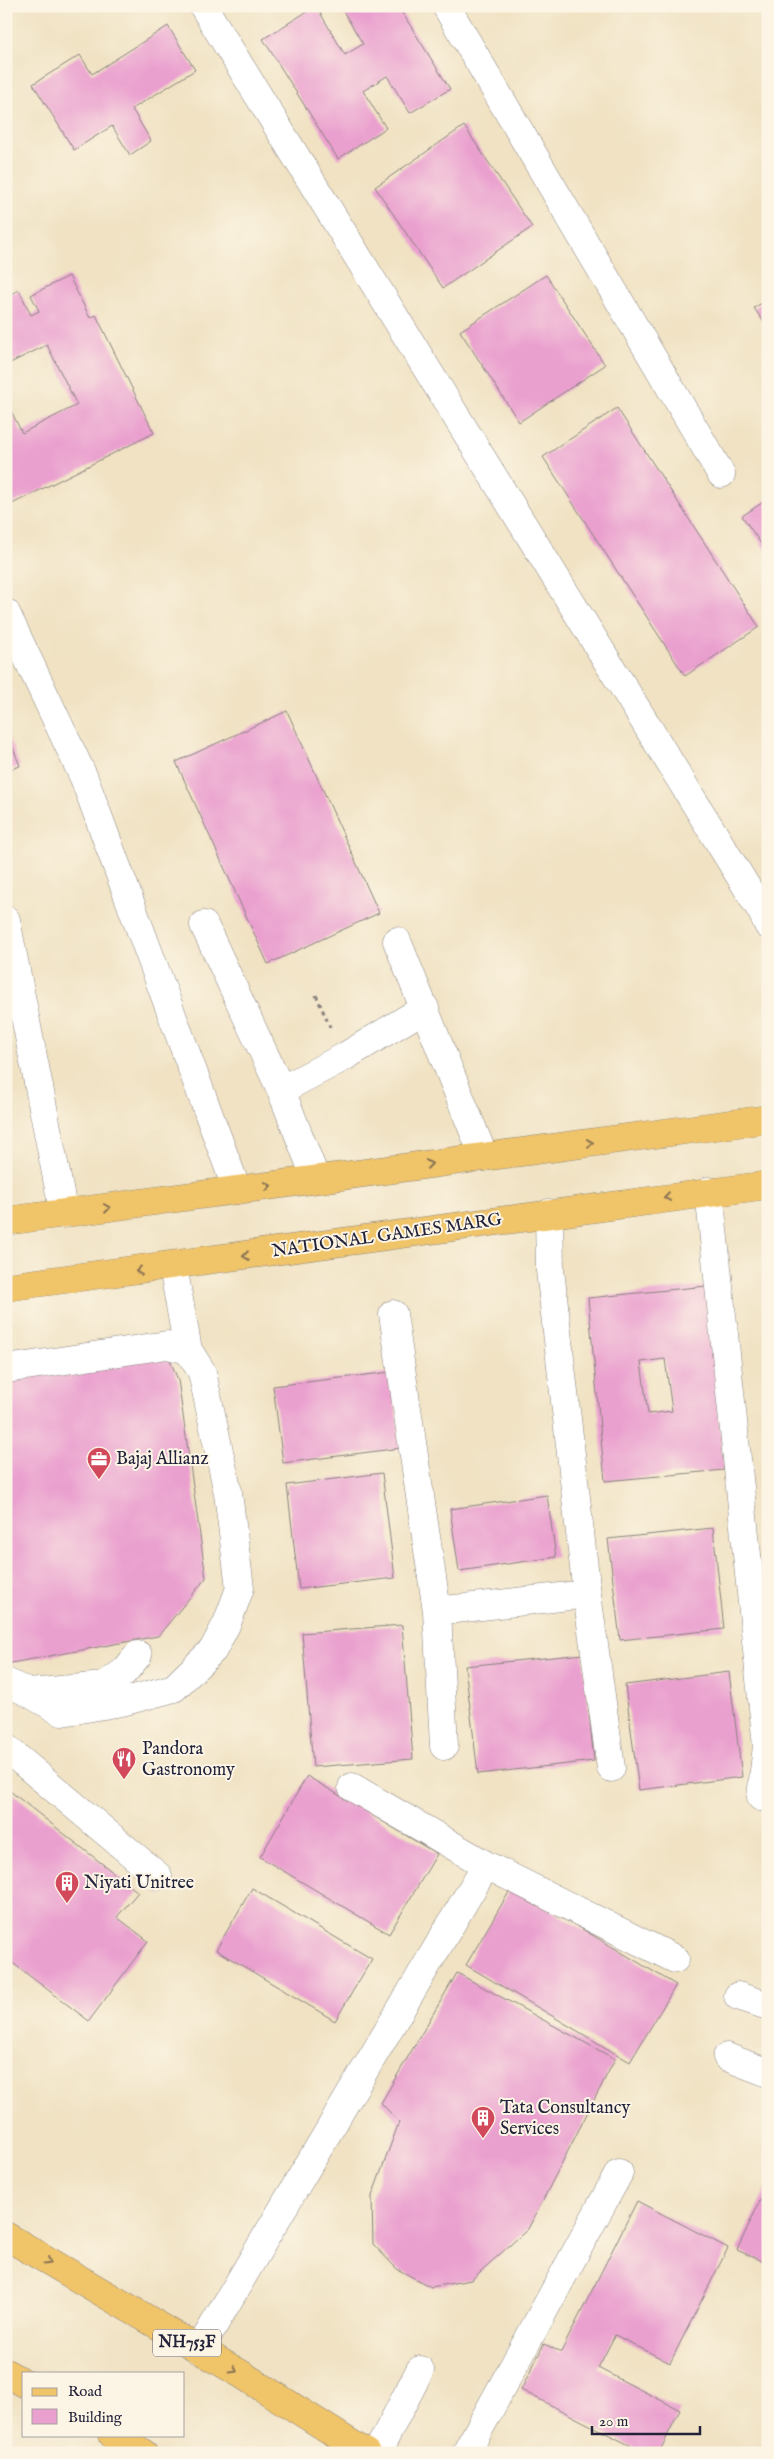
<svg xmlns="http://www.w3.org/2000/svg" width="774" height="2459" viewBox="0 0 774 2459" font-family="'IM FELL English',serif">
	<style>
		.building { fill: #eaa0cf; fill-rule: evenodd }
		.lines { fill: none; stroke-linecap: round; stroke-linejoin: round }
		.minor-casing { stroke: #89827f; stroke-width: 29 }
		.major-casing { stroke: #89827f; stroke-width: 29 }
		.highway-casing { stroke: #89827f; stroke-width: 29 }
		.path { stroke: #89827f; stroke-width: 3; stroke-dasharray: 4 4; stroke-linecap: butt }
		.minor { stroke: #fff; stroke-width: 28 }
		.major { stroke: #f0c469; stroke-width: 28 }
		.highway { stroke: #f0c469; stroke-width: 28 }
		.oneway { stroke: #897352 }
		.labels { text-anchor: middle; dominant-baseline: central; stroke-width: 4; stroke-linejoin: round; paint-order: stroke }
		.shield { fill: #fcf5e5; stroke: #63616e; stroke-width: 1 }
		.shield-label { font-size: 16px; font-weight: bold; fill: #22223b }
		.street-label { font-size: 18px; fill: #22223b; stroke: #fcf5e5 }
		.poi-label { font-size: 18px; fill: #22223b; stroke: #fcf5e5; text-anchor: start }
	</style>
	<rect width="100%" height="100%" fill="#fcf5e5"/>
	<filter id="ink" filterUnits="userSpaceOnUse"><feTurbulence type="fractalNoise" baseFrequency=".02" numOctaves="2"/><feDisplacementMap in="SourceGraphic" scale="10" xChannelSelector="R" yChannelSelector="G"/><feConvolveMatrix kernelMatrix="1 2 1 2 8 2 1 2 1" color-interpolation-filters="sRGB"/></filter>
	<filter id="wash" filterUnits="userSpaceOnUse"><feTurbulence type="fractalNoise" baseFrequency=".0096" numOctaves="4" result="noise"/><feDisplacementMap in="SourceGraphic" scale="20" xChannelSelector="R" yChannelSelector="G"/><feGaussianBlur stdDeviation="1.12" result="paint"/><feColorMatrix in="noise" values="0 0 0 0 0 0 0 0 0 0 0 0 0 0 0 0 0 1.4 0 .05"/><feComposite in="paint" operator="in"/></filter>
	<g filter="url(#wash)">
		<rect width="100%" height="100%" fill="#f0e2c3"/>
		<g id="blocks">
			<path class="building" d="M316,6L345,55L363,44L340,6H398L450,89L410,113L387,76L363,91L386,128L338,159L263,39Z
				M168,26L195,70L132,109L151,141L130,155L112,126L74,150L33,84L80,55L92,74Z
				M464,126L532,227L443,288L375,187Z
				M546,275L605,365L519,422L460,331Z
				M69,276L90,318L96,315L154,433L6,507V401L22,433L77,405L47,345L6,365V296L19,290L31,315L39,311L31,295Z
				M768,299V328L754,308Z
				M617,408L759,627L685,676L543,457Z
				M768,499V554L742,516Z
				M287,711L379,913L268,964L176,762Z
				M6,730L20,766L6,771Z
				M707,1286L724,1470L605,1481L588,1298ZM665,1359L672,1411L648,1414L641,1362Z
				M167,1352L178,1380L206,1578L158,1636L6,1664V1381Z
				M391,1372L401,1448L283,1463L273,1386Z
				M382,1473L395,1578L299,1589L287,1485Z
				M547,1495L556,1557L459,1571L450,1509Z
				M713,1528L724,1629L620,1640L608,1539Z
				M402,1625L413,1759L313,1767L302,1633Z
				M583,1654L594,1761L478,1774L465,1666Z
				M729,1672L742,1777L639,1790L625,1685Z
				M307,1776L437,1854L389,1934L260,1857Z
				M6,1788L138,1892L117,1917L148,1941L89,2021L6,1958Z
				M512,1887L676,1985L630,2062L466,1965Z
				M252,1888L372,1959L335,2021L216,1950Z
				M457,1973L615,2059L528,2229L471,2280L431,2287L397,2269L373,2244L372,2196L399,2122L381,2103Z
				M768,2184V2264L737,2250Z
				M637,2201L728,2248L670,2363L615,2335L598,2368L680,2410L659,2453H645L521,2390L544,2344L561,2352Z"/>
		</g>
	</g>
	<g filter="url(#ink)">
		<use href="#blocks" fill-opacity="0" stroke="#89827f" stroke-width="1"/>
		<g class="lines">
			<defs>
				<path id="minor" d="M203,6L762,912L768,925
					M446,6L721,474
					M6,613L84,778L237,1190
					M6,920L64,1214
					M204,925L281,1090L316,1179
					M397,941L484,1157
					M281,1090L344,1057L425,1008
					M709,1191L767,1746L761,1797
					M549,1213L550,1270L587,1594L611,1768
					M173,1266L188,1350
					M393,1314L437,1611L444,1746
					M6,1369L167,1345L188,1350L202,1372L228,1493L240,1588L227,1623L213,1650L174,1688L122,1702L62,1712L29,1693
					M437,1611L587,1594
					M6,1682L29,1693L104,1686L125,1671L138,1655
					M6,1748L158,1876
					M352,1787L486,1865L675,1959
					M738,1996L768,2006
					M727,2057L768,2073
					M199,2350L486,1865
					M377,2453L420,2370
					M466,2453L619,2173"/>
				<path id="major" d="M6,1221L768,1119
					M6,1287L768,1185"/>
				<path id="highway" d="M6,2236L241,2374L366,2453
					M6,2373L24,2383
					M113,2435L143,2453"/>
			</defs>
			<use href="#minor" class="minor-casing"/>
			<use href="#major" class="major-casing"/>
			<use href="#highway" class="highway-casing"/>
			<path class="path" d="M316,995L330,1027
				M763,2112L768,2115"/>
			<use href="#minor" class="minor"/>
			<use href="#major" class="major"/>
			<use href="#highway" class="highway"/>
		</g>
		<defs><path id="oneway-chevron" d="M-2-3.5L2.5 0L-2 3.5" fill="none" stroke-width="1.6" stroke-linecap="round" stroke-linejoin="round" transform="scale(1.25)"/></defs>
		<g class="oneway">
			<use href="#oneway-chevron" transform="translate(590 1143) rotate(-8)"/>
			<use href="#oneway-chevron" transform="translate(429 1164) rotate(-8)"/>
			<use href="#oneway-chevron" transform="translate(268 1186) rotate(-8)"/>
			<use href="#oneway-chevron" transform="translate(667 1197) rotate(172)"/>
			<use href="#oneway-chevron" transform="translate(107 1208) rotate(-8)"/>
			<use href="#oneway-chevron" transform="translate(246 1256) rotate(172)"/>
			<use href="#oneway-chevron" transform="translate(139 1271) rotate(173)"/>
			<use href="#oneway-chevron" transform="translate(48 2262) rotate(30)"/>
			<use href="#oneway-chevron" transform="translate(234 2370) rotate(30)"/>
		</g>
	</g>
	<defs>
		<symbol id="office-pin" viewBox="-11 -11 22 30"><path d="M0 17L-7.5 6A9.5 9.5 0 1 1 7.5 6Z" fill="#d1495b" stroke="#fcf5e5"/><path d="M-6-3h4V-5.5h4V-3h4V5H-6ZM-1-4.5V-3h2v-1.5ZM-6 0V1H6V0Z" fill="#fff"/></symbol>
		<symbol id="restaurant-pin" viewBox="-11 -11 22 30"><path d="M0 17L-7.5 6A9.5 9.5 0 1 1 7.5 6Z" fill="#d1495b" stroke="#fcf5e5"/><path d="M-5-6h1v4h1v-4h1v4h1v-4h1v5L-1.5 .5V6h-2V.5L-5-1ZM5-6V6H3V1.5H1.5Q1.5-4 5-6Z" fill="#fff"/></symbol>
		<symbol id="building-pin" viewBox="-11 -11 22 30"><path d="M0 17L-7.5 6A9.5 9.5 0 1 1 7.5 6Z" fill="#d1495b" stroke="#fcf5e5"/><path d="M-4-6H4V6H1V3H-1V6H-4ZM-2.5-4.3h1.7v1.8h-1.7ZM.8-4.3h1.7v1.8H.8ZM-2.5-1h1.7V.8h-1.7ZM.8-1h1.7V.8H.8Z" fill="#fff"/></symbol>
	</defs>
	<g fill-rule="evenodd">
		<use href="#office-pin" x="85" y="1445" width="28" height="38"/>
		<use href="#restaurant-pin" x="110" y="1745" width="28" height="38"/>
		<use href="#building-pin" x="53" y="1869" width="28" height="38"/>
		<use href="#building-pin" x="469" y="2104" width="28" height="38"/>
	</g>
	<g class="labels">
		<rect class="shield" x="153" y="2329.5" width="68" height="27" rx="4"/>
		<g class="shield-label">
			<text x="187" y="2343">NH753F</text>
		</g>
		<g class="street-label">
			<text transform="translate(387 1236) rotate(-8)">NATIONAL GAMES MARG</text>
		</g>
		<g class="poi-label">
			<text x="116" y="1459">Bajaj Allianz</text>
			<text x="142" y="1749">Pandora<tspan x="142" dy="21">Gastronomy</tspan></text>
			<text x="84" y="1883">Niyati Unitree</text>
			<text x="500" y="2108">Tata Consultancy<tspan x="500" dy="21">Services</tspan></text>
		</g>
	</g>
	<rect width="774" height="2459" fill="none" stroke="#fcf5e5" stroke-width="25"/>
	<rect x="22" y="2372" width="162" height="65" fill="#fcf5e5" stroke="#a5a1a1"/>
	<rect x="32" y="2388" width="25" height="8" fill="#f0c469" stroke="#a5a1a1"/>
	<text x="68" y="2396" font-size="15" fill="#22223b">Road</text>
	<rect x="32" y="2409" width="25" height="15" fill="#eaa0cf" stroke="#a5a1a1"/>
	<text x="68" y="2422" font-size="15" fill="#22223b">Building</text>
	<path d="M592 2426v8h108v-8" fill="none" stroke="#22223b" stroke-width="2.5"/>
	<text x="599" y="2426" font-size="15" fill="#22223b" stroke="#fcf5e5" stroke-width="4" paint-order="stroke">20 m</text>
</svg>
